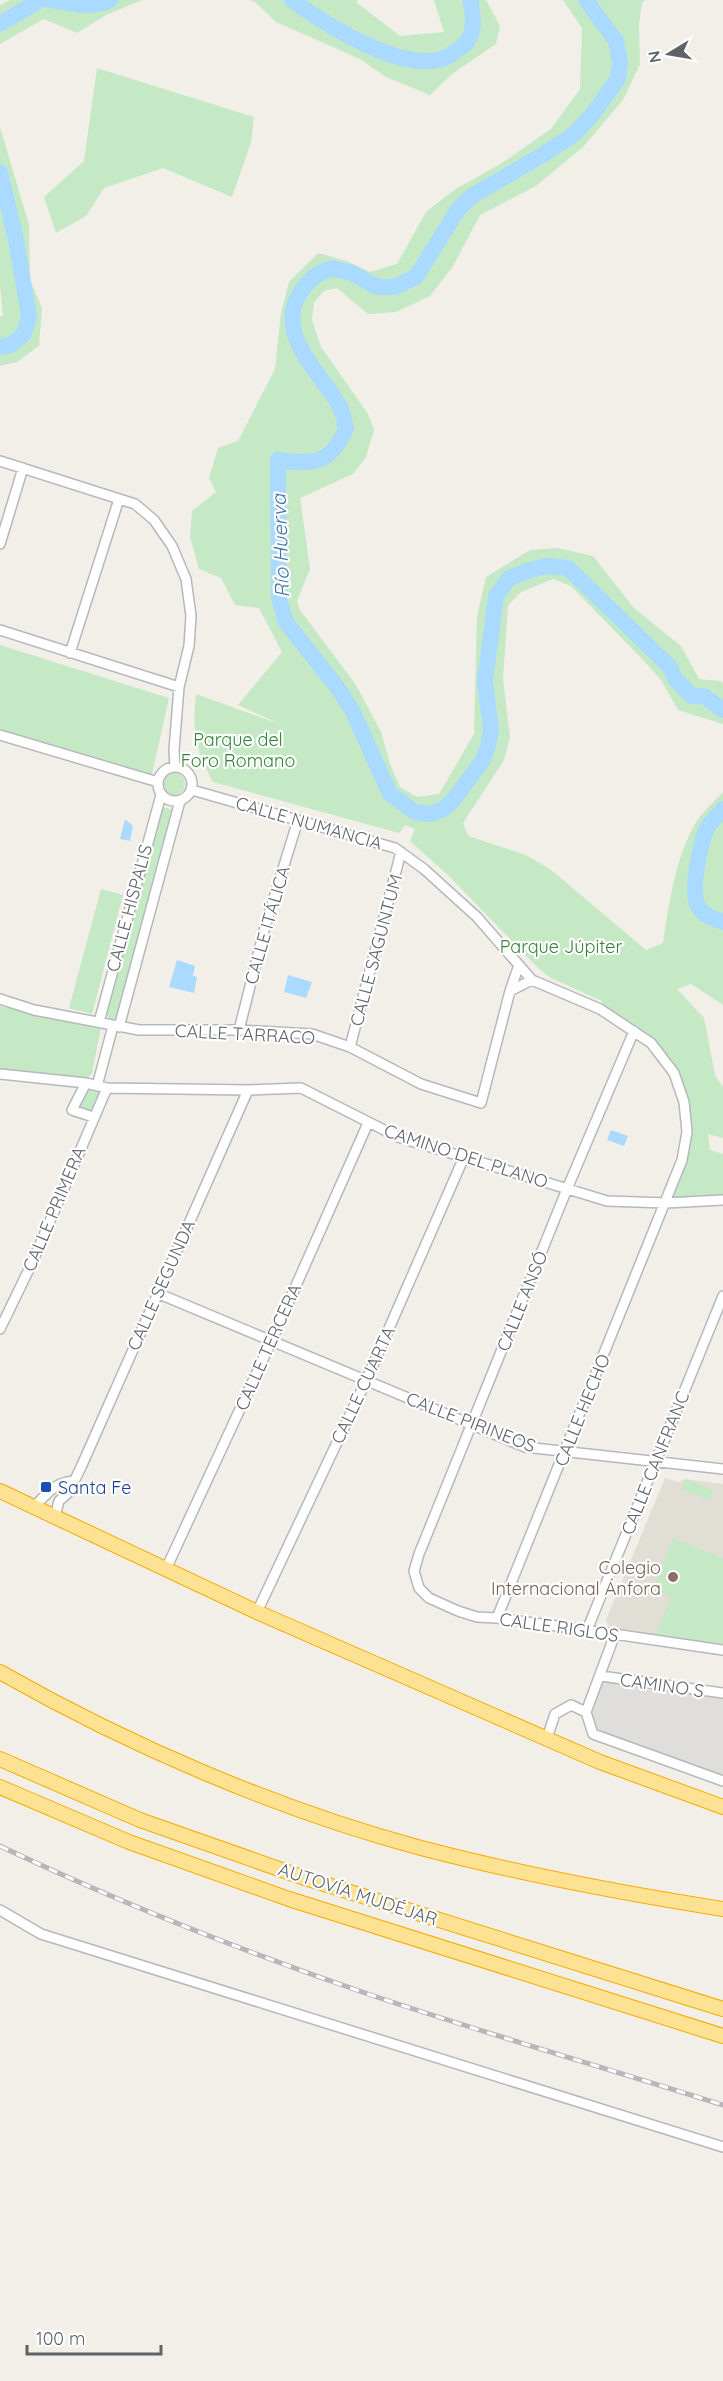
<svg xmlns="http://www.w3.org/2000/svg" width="723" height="2381" viewBox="0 0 723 2381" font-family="Quicksand,sans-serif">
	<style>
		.industrial { fill: #e0deda }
		.education { fill: #e1ded6 }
		.green { fill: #c5e8c5 }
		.water { fill: #aadaff }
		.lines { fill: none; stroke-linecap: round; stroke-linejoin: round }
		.river { stroke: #aadaff; stroke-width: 16 }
		.minor-casing { stroke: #b5b8bc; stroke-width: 12 }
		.highway-casing { stroke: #f9ab00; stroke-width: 16 }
		.minor { stroke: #fff; stroke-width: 9 }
		.highway { stroke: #fde293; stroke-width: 14 }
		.rail-casing { stroke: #b6b7b8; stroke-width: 5 }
		.rail { stroke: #fff; stroke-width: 3; stroke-dasharray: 9; stroke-linecap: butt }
		.transit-dot { fill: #1a4fb4; stroke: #fff; stroke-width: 2 }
		.education-dot { fill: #8d6e63; stroke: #fff; stroke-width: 2 }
		.labels { text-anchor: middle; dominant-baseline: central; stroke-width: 4.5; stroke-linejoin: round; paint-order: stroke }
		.park-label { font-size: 18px; fill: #348238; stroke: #fff }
		.street-label { font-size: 18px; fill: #5f6368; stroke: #fff }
		.transit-label { font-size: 18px; fill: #164399; stroke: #fff; text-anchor: start }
		.education-label { font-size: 18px; fill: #785e54; stroke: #fff; text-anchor: end }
		.water-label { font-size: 20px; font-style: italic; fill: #4174aa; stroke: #fff }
	</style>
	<rect width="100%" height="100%" fill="#f1efe8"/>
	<path class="industrial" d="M606,1673L723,1689V1787L590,1737L586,1726Z"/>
	<path class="education" d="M665,1478L678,1482L685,1479L723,1484V1645L612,1628L608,1625L606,1620Z"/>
	<path class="green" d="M10,0H142L106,15L77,33L44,19L0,44V5Z
		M249,0H357V3L400,36L444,32L434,0H486L500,26L496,44L452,74L430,95L386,77L360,59L276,22L255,2Z
		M563,0H645L642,3L639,24L640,64L623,100L583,147L536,186L480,215L453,266L430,296L396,312L368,314L337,288L324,291L314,302L312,320L321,347L368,414L374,430L366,457L353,474L300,498L310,569L297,601L300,610L356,685L381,732L390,764L400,787L417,797L439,794L474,734L477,616L486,577L530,550L558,548L593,556L634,608L681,646L699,679L720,681L723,683V724L678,710L661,680L645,662L571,586L553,579L521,592L508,605L503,679L510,737L504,760L463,823L468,836L526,855L550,869L646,950L663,943C669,904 675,859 695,824C701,813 714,802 723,792V1005L691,984L677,989L704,1018L715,1075L723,1087V1138L708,1134L710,1150L723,1154V1200L666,1203L673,1188L687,1117L662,1056L600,1009L602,1001L551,978L538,968L450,877L410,841L415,829L405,825L399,833L213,782C195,749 192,731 196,694L282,725L238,705L282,652L259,608L235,605L221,578L199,569L190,537L192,511L216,492L209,478L218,448L238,441L275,369L281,313L289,282L318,253L347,261L370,272L397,264L426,212L454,190L502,163L551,129L580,89L582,28Z
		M97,68L254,117L251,142L232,197L163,168L104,188L86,216L56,233L44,197L84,161Z
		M0,127L29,225L30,280L42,308L39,346L17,362L0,366V316H3L0,285Z
		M0,645L169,698L152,774L0,729Z
		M163 784a11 11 0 1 1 22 0a11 11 0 1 1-22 0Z
		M163,807L173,810L174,815L150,896L119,1016L110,1020L104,1012L159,811Z
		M101,889L123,895L92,1014L69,1008Z
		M0,1006L101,1028L92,1073L85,1081L0,1073Z
		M87,1085L103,1090L93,1117L74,1109Z
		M685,1479L714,1491L710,1500L681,1489Z
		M673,1538L723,1558V1645L656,1634L671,1597L653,1590Z"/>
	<path class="water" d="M125,819L133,826L130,841L120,839Z
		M177,960L195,966L193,976L197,977L194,993L169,987Z
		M288,975L312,982L306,998L284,992Z
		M611,1130L628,1136L624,1146L607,1140Z"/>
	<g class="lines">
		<path class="river" d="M49,0C71,2 89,10 110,0
			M292,0C325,24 405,76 447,57C452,54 457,50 462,47C476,37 474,14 470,0
			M586,0L616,41L620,63L618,79L592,115L573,135L544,154L472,196L459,208L416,277L394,287H377L352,273L332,268C316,273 309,280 300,293C274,334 321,373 339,405C343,412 344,421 346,428C331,464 314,465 278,460L279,598L286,622L340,691L353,712L390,794L415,812L430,814L442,810L452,802L483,760L488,746L491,731L485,681L496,596L509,578L527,571L546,566L568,568L670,667L675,679L692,696H704L723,710
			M0,24L40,0
			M0,172L16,240L29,316L24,334L11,345L0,347
			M723,809C718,815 709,823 706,830C700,846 689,894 699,908C704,916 715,919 723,922"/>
		<defs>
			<path id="minor" d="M0,461L135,504L154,520L172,546L186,579L191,616L189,646L179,687L174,750L175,767
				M0,544L23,468
				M0,630L179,687
				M70,653L119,499
				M0,735L158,782
				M158 784a17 17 0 1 1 34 0a17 17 0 1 1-34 0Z
				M192,790L395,848L424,869L477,917L532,980L600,1009L651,1043L674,1073L684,1102L687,1132L682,1160L497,1618
				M510,991L519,965
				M0,999L34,1010L139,1030H239L312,1034L350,1047L421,1084L481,1103L510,991L532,980
				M99,1022L161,795
				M119,1027L180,801
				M239,1030L265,927L298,820
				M634,1031L567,1189L419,1554L414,1571L419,1588L429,1598L458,1611L477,1617L497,1618L587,1630L723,1650
				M350,1047L401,852
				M0,1074L86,1083L107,1088L248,1090L301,1088L398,1137L607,1201L666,1203L723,1200
				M86,1083L72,1110L93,1117
				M97,1086L113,1026
				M157,1293L525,1447L723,1469
				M0,1329L32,1263L107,1088
				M34,1507C46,1495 54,1482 74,1481
				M55,1517L59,1501L69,1492L82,1465L248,1090
				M166,1569L271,1342L368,1123
				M257,1612L366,1381L464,1157
				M587,1630L723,1296
				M601,1676L723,1693
				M586,1712L615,1634
				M547,1738L555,1714L571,1705L586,1712L593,1734L723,1781
				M0,1910L41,1934L723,2147"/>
			<path id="highway" d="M0,1491L257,1612L600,1762L723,1807
				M0,1672C128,1745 279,1810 421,1848C521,1874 621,1893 723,1909
				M0,1759L140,1820L299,1876L723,2009
				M0,1787L129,1842L289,1899L723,2036"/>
		</defs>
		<use href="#minor" class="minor-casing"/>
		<use href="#highway" class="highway-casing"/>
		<use href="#minor" class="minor"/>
		<use href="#highway" class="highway"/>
		<defs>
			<path id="rail" d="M0,1846C120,1903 245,1952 371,1995C487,2034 606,2068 723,2105"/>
		</defs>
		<use href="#rail" class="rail-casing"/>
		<use href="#rail" class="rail"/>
	</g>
	<rect class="transit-dot" x="40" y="1481" width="12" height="12" rx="3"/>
	<circle class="education-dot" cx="673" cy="1577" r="6"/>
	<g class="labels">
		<g class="park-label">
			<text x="238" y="739">Parque del<tspan x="238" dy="21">Foro Romano</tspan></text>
			<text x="561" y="946">Parque Júpiter</text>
		</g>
		<g class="street-label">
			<text transform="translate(309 823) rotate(16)">CALLE NUMANCIA</text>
			<text transform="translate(129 908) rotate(-75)">CALLE HISPALIS</text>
			<text transform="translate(267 925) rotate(-74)">CALLE ITÁLICA</text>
			<text transform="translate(376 950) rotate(-75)">CALLE SAGUNTUM</text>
			<text transform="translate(245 1034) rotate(3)">CALLE TARRACO</text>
			<text transform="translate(466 1156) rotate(18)">CAMINO DEL PLANO</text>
			<text transform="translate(54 1209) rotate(-67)">CALLE PRIMERA</text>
			<text transform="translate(161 1285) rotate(-66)">CALLE SEGUNDA</text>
			<text transform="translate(522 1301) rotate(-68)">CALLE ANSÓ</text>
			<text transform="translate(268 1347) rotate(-66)">CALLE TERCERA</text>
			<text transform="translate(363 1385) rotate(-65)">CALLE CUARTA</text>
			<text transform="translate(582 1410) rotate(-68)">CALLE HECHO</text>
			<text transform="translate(471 1422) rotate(21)">CALLE PIRINEOS</text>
			<text transform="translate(655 1463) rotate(-68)">CALLE CANFRANC</text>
			<text transform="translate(559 1627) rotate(8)">CALLE RIGLOS</text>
			<text transform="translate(662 1685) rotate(8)">CAMINO S</text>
			<text transform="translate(358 1894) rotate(18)">AUTOVÍA MUDÉJAR</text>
		</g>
		<g class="transit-label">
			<text x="58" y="1487">Santa Fe</text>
		</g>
		<g class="education-label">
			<text x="661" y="1567">Colegio<tspan x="661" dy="21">Internacional Ánfora</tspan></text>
		</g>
		<g class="water-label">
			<text transform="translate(280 546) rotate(-92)">Río Huerva</text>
		</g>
	</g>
	<g transform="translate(669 54) rotate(259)" stroke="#ffffff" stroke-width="4.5" paint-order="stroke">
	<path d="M0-4.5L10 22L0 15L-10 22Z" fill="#5f6368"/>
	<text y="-9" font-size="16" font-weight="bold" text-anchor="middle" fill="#5f6368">N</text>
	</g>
	<path d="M27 2345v9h134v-9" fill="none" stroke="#5f6368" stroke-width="3"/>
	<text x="36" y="2345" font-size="18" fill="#5f6368" stroke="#ffffff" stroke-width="4.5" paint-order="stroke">100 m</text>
</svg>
